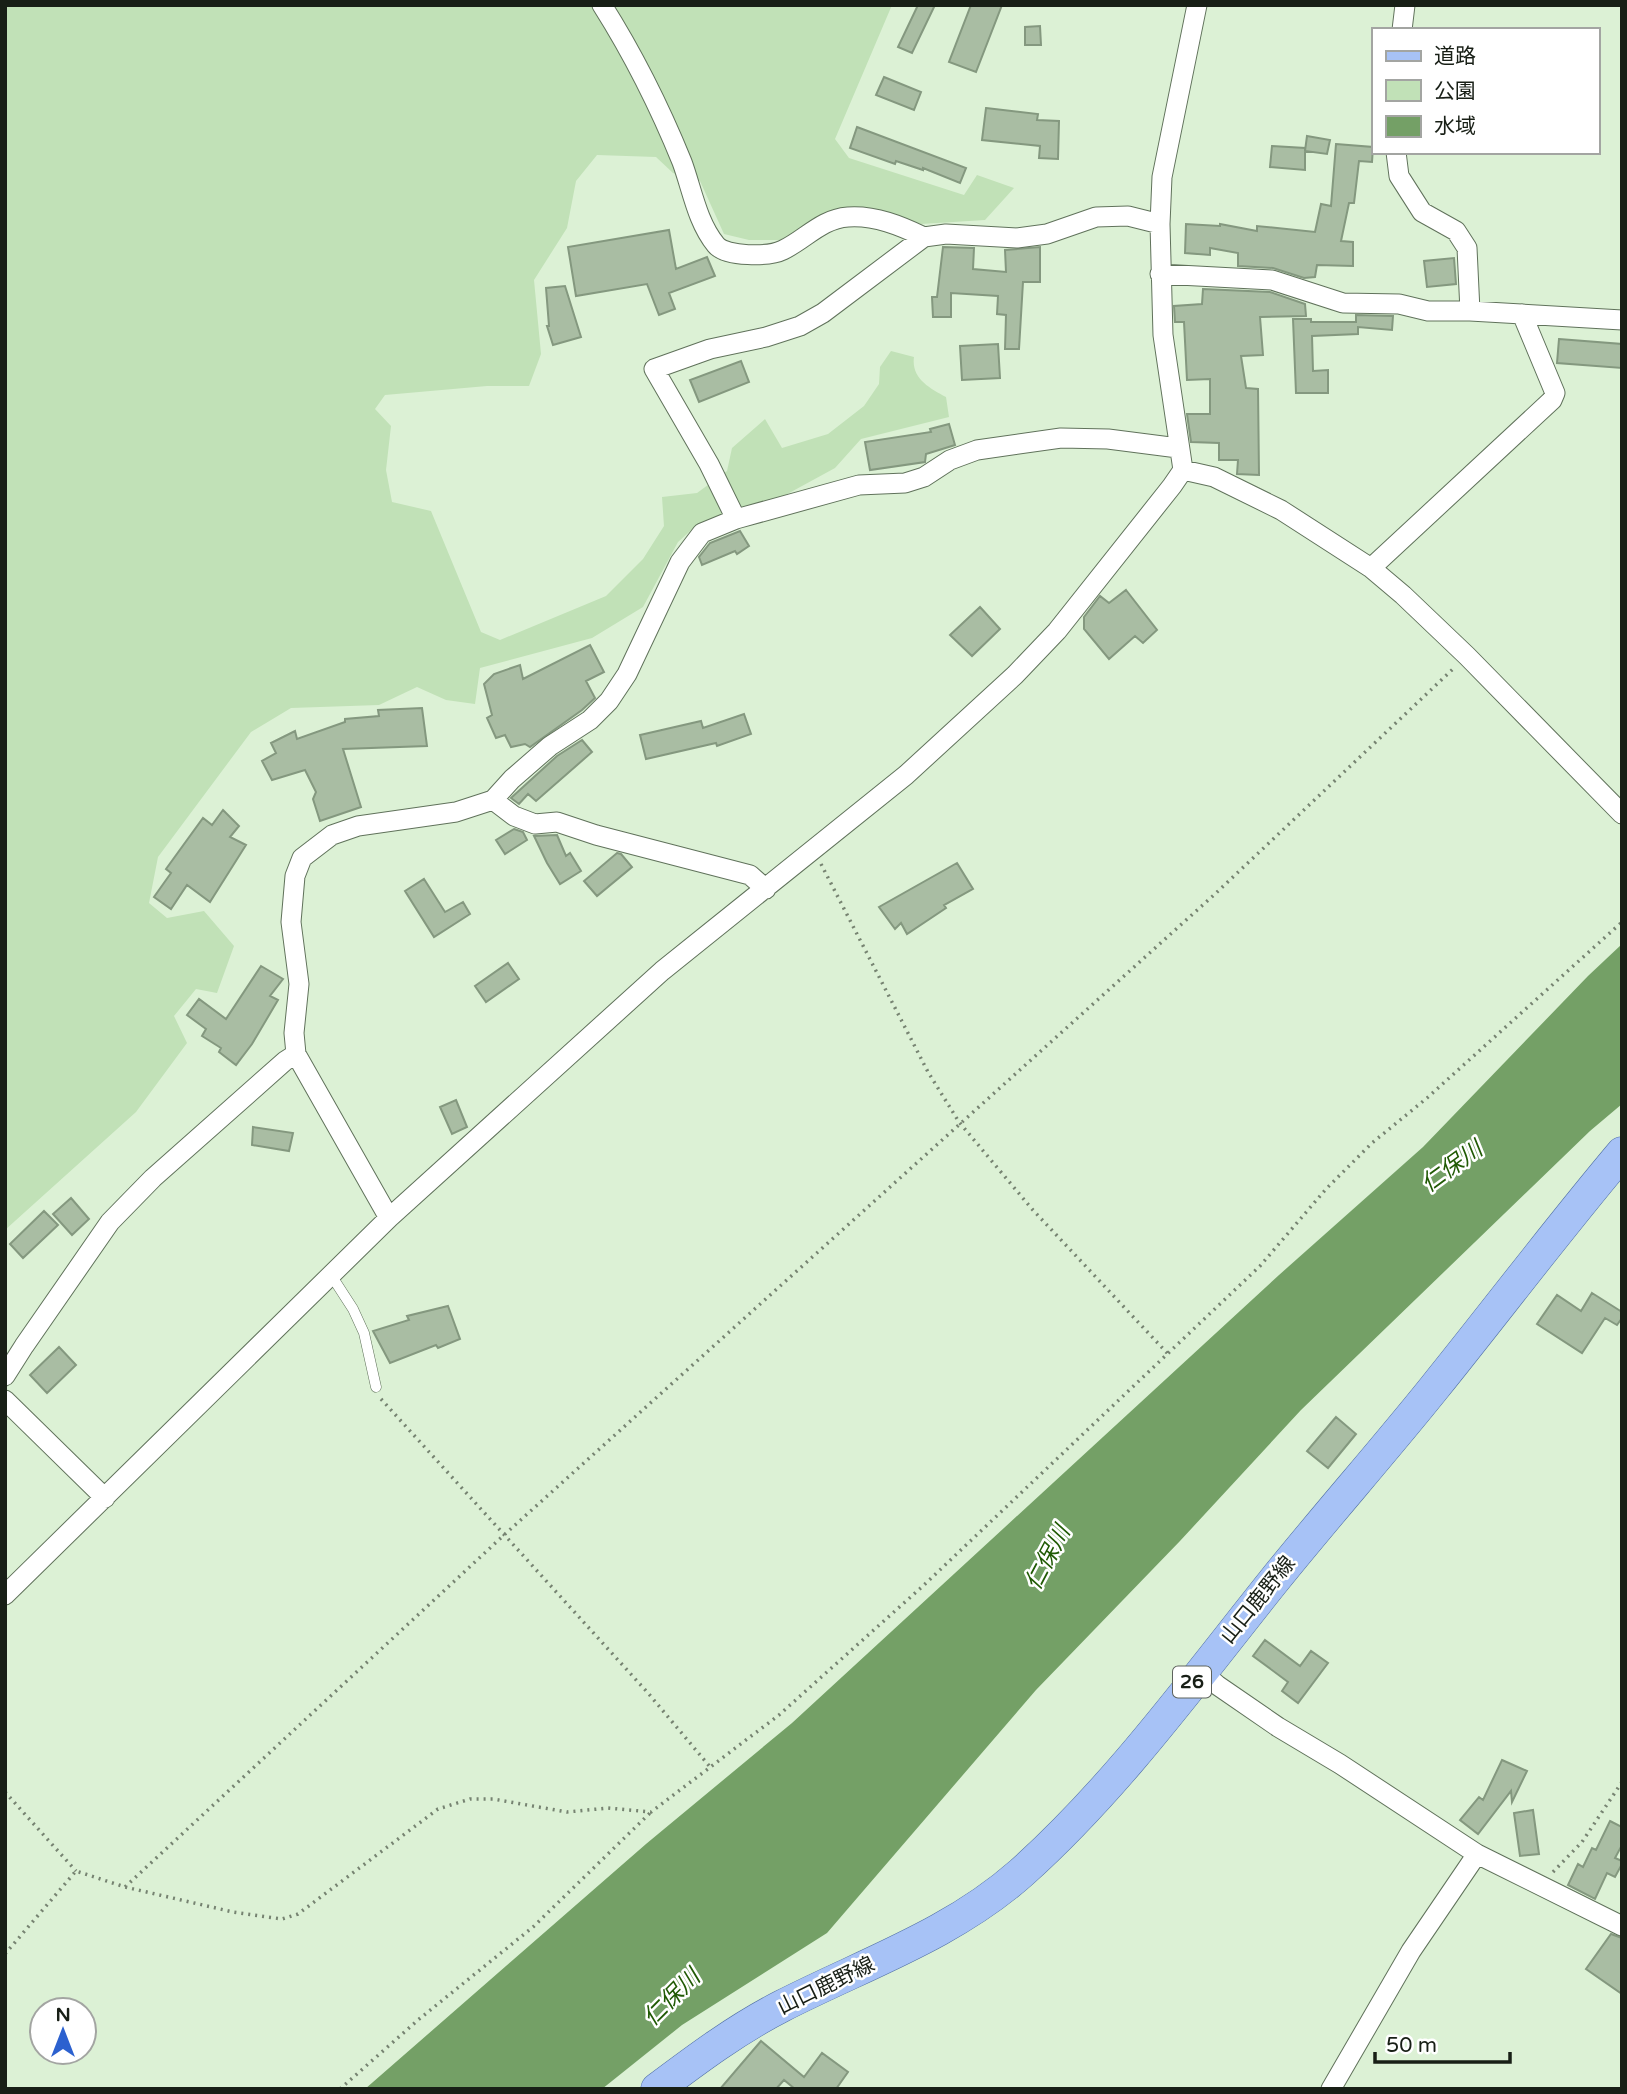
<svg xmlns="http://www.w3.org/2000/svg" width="1627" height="2094" viewBox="0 0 1627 2094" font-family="'Varela Round','Noto Sans JP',sans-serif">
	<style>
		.green { fill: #c1e1b7 }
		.water { fill: #74a066 }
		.building { fill: #a9bda3; stroke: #84987f; stroke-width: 2 }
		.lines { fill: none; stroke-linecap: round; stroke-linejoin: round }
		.service-casing { stroke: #60725b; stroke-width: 11 }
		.minor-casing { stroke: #60725b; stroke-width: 21 }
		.primary-casing { stroke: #4f6ea4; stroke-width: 33 }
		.path { stroke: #768371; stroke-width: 3.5; stroke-dasharray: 2 5; stroke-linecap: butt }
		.service { stroke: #fff; stroke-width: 10 }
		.minor { stroke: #fff; stroke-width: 19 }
		.primary { stroke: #a7c2f6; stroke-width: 32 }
		.labels { text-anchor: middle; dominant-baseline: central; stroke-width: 5; stroke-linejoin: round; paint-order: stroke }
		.shield { fill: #fff; stroke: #5d625c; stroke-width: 2 }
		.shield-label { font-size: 19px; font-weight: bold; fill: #181f16 }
		.street-label { font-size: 21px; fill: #181f16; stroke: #fff }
		.water-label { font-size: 23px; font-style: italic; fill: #205a04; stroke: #fff }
	</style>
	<rect width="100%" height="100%" fill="#dcf1d5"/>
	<path class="green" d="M5,5H892L835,139L849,158L964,195L977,175L1014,188L985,220L921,224L885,211L835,213L780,240H749L724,234L700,181L673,173L656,157L597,155L576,181L567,228L534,280L541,354L529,386H487L385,395L375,409L391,426L386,470L392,502L431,511L481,632L500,640L606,596L643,559L664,526L662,497L697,493L727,471L732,448L765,419L782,448L828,434L864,406L879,384L880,367L891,351L914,357C911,378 929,388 946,397L949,417L861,439L835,468L780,498L698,524L678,542L643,607L592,638L480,668L475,704L446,700L417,687L379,705L291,708L251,732L158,857L149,903L167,918L204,911L234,946L217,993L196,989L174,1016L187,1043L136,1112L5,1230Z"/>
	<path class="water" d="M1622,944V1104L1590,1131L1301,1410L1180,1541L1036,1690L827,1933L682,2025L602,2089H365L646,1844L792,1723L1279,1275L1423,1147L1588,976Z"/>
	<path class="building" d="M918,5H935L912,53L898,47Z
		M971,5H1002L976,72L949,62Z
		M1040,26L1041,45H1025V27Z
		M884,77L921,92L914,110L876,95Z
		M986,108L1038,114L1037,120L1059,121L1058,159L1039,158L1040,146L982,140Z
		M857,127L966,168L960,183L923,168V170L896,161L895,164L850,148Z
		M1307,136L1330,140L1327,154L1305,151Z
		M1336,144L1373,147L1372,162L1359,161L1354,203H1349L1341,241L1353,242V266L1317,265L1315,277L1304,278L1273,268L1238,266V253L1210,248V255L1185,253L1186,224L1220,226V224L1257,231V226L1315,232L1321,204L1331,206Z
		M1272,146L1305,148V170L1270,167Z
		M669,230L676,269L707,257L715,276L669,293L675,309L659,315L647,284L576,296L568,247Z
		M943,247L974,248L973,269L1006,272L1005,250L1040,247V282H1023L1019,349H1005L1006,315L997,314L998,296L951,293V317H933L932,297H937Z
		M1454,258L1456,284L1427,287L1424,261Z
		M565,286L581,337L553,345L547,326H549L546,288Z
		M1203,289L1270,292L1305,304L1306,316L1260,317L1263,355L1241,356L1246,388L1258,389L1259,475L1237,474L1238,460H1219V443L1191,442L1187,414H1210V379L1187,380L1184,322H1175L1174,306L1202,304Z
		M1356,315L1393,316L1392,330L1358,327V334L1312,336L1313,371L1328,370V393H1296L1293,319H1311V322H1356Z
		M1559,339L1622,344V368L1557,363Z
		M998,344L1000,378L962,380L960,346Z
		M741,361L749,382L699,402L690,380Z
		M949,424L955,445L926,454L925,462L870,470L865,442L931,432L930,429Z
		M740,531L749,546L737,554L735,551L702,565L699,557L710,543Z
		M1126,590L1157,630L1143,643L1135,636L1109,659L1084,629V617L1100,596L1109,603Z
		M980,607L1000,629L972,656L950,635Z
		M590,645L604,672L586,681L595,698L582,710L530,747L525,744L511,747L505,735L496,738L487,718L492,715L484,684L494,674L520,665L523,679Z
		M422,708L427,746L343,749L361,807L320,821L313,799L316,792L305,770L272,780L262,761L276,753L271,743L295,731L297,739L345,722V719L379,716L378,710Z
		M744,714L751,734L717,746L716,743L646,759L640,735L701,721L703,728Z
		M582,740L592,752L536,801L528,794L519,804L511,798L557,756Z
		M223,810L239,826L230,837L246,845L210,902L187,885L171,909L154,897L171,873L166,869L203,818L212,825Z
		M514,829L523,832L527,840L505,854L496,840Z
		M557,835L566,856L570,853L581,871L560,884L547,863L534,836Z
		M617,853L621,854L632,867L597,896L584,881Z
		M957,863L973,889L944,905L946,908L907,934L901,923L895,929L879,907Z
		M424,879L445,912L463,902L470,914L434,937L405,891Z
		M508,963L519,979L486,1002L475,986Z
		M261,966L283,979L270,996L278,1000L252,1044L236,1065L219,1052L221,1048L202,1036L206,1029L187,1015L199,999L226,1019Z
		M456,1100L467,1127L452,1134L440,1107Z
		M253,1127L293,1133L289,1151L252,1145Z
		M71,1198L89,1219L72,1235L53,1214Z
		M44,1211L58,1225L23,1258L10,1244Z
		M1592,1293L1622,1312V1318L1617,1325L1605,1318L1582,1353L1537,1324L1557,1295L1581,1311Z
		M448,1306L460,1339L438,1348L436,1345L390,1363L373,1331L409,1320L407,1316Z
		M59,1347L76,1365L47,1393L30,1375Z
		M1336,1417L1356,1434L1328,1468L1307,1451Z
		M1265,1640L1300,1666L1311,1651L1328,1663L1298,1703L1282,1691L1288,1682L1253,1656Z
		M1502,1760L1527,1771L1512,1802L1511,1791L1478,1834L1460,1820L1479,1797L1483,1800Z
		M1533,1810L1539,1854L1520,1856L1514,1813Z
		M1610,1821L1622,1827V1845L1615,1858L1622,1861V1864L1615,1877L1607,1873L1595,1899L1568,1885L1578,1864L1583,1867L1592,1848L1596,1850Z
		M1611,1934L1622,1938V1994L1586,1969Z
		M761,2041L804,2077L822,2053L848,2072L836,2089H795L784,2080L776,2089H720Z"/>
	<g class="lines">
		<defs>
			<path id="service" d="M331,1275L353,1309L364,1333L376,1387"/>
			<path id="minor" d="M602,5C633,54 660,108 682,162C692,189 697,222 716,245C726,257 769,257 783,250C806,239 821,219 848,217C875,215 901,226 924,237
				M1402,30L1405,5
				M1396,152L1399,176L1422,212L1456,231L1467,248L1470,311
				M1160,274L1272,280L1343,303L1399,304L1428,311H1470L1622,320
				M1183,470L1214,477L1281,510L1371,568L1403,595L1467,656L1622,814
				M736,519L709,464L654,369L710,349L766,337L800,326L823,313L924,237L946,234L1017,238L1047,234L1096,217L1128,216L1160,224
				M1371,568L1552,400L1555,393L1522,314
				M493,800L514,816L535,824L557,822L596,835L750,875L766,889
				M389,1218L296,1054L294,1033L299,984L291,922L295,876L302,858L332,835L358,826L456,812L493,800L512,779L550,746L590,720L609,701L627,674L680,562L702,533L736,519L859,485L905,483L924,477L950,460L977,450L1061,438L1108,439L1178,448
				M5,1376L24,1346L110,1222L153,1178L285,1061L296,1054
				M5,1400L105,1498
				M5,1595L389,1218L662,971L906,775L1015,675L1057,631L1172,486L1183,470L1163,335L1160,224L1162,177L1197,5
				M1201,1671L1217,1685L1278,1727L1340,1764L1477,1854L1622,1926
				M1331,2089L1411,1951L1477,1854"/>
			<path id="primary" d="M657,2089C697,2059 737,2029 782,2006C864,1964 951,1935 1021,1873C1116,1788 1192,1683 1272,1583C1325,1517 1381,1454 1434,1388C1497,1310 1557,1230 1622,1153"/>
		</defs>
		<use href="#service" class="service-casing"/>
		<use href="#minor" class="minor-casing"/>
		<use href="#primary" class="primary-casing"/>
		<path class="path" d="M821,864L928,1072L959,1122L1032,1209L1169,1355
			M381,1399L648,1693L711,1768
			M5,1792L76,1871
			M1553,1872L1582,1842L1622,1782
			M125,1887L504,1535L1215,894L1454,668
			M5,1954L76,1871L125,1887L233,1912L282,1919L298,1914L438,1809L470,1799H493L567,1812L608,1808L651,1812L779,1715L924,1585L1260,1266L1326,1189L1372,1143L1427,1098L1622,922
			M340,2089L418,2020L533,1927L651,1812"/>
		<use href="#service" class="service"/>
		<use href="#minor" class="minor"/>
		<use href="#primary" class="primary"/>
	</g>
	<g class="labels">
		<rect class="shield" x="1173" y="1666.5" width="38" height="31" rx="5"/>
		<g class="shield-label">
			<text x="1192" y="1682">26</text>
		</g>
		<g class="street-label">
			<text transform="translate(1258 1600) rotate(-51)">山口鹿野線</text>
			<text transform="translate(826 1986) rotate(-26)">山口鹿野線</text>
		</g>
		<g class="water-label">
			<text transform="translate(1452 1167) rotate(-36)">仁保川</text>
			<text transform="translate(1048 1558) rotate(-62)">仁保川</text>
			<text transform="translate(672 1998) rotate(-45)">仁保川</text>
		</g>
	</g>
	<rect width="1627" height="2094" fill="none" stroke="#181f16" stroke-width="14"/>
	<rect x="1372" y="28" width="228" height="126" fill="#ffffff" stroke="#a3a5a2" stroke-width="2"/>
	<rect x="1386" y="51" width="35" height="10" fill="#a7c2f6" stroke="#a3a5a2" stroke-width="2"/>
	<text x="1434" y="63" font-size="21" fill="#181f16">道路</text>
	<rect x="1386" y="80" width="35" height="21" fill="#c1e1b7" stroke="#a3a5a2" stroke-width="2"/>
	<text x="1434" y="98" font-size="21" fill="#181f16">公園</text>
	<rect x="1386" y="116" width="35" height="21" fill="#74a066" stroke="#a3a5a2" stroke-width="2"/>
	<text x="1434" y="133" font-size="21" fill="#181f16">水域</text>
	<g transform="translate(63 2031)"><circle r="33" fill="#ffffff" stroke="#a3a5a2" stroke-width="2"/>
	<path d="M0-5L12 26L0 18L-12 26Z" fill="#2c61cf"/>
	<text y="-10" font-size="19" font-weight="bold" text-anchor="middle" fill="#181f16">N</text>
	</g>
	<path d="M1375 2052v10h135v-10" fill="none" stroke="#181f16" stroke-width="3.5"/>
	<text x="1386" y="2052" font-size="21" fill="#181f16" stroke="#ffffff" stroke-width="5" paint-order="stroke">50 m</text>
</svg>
